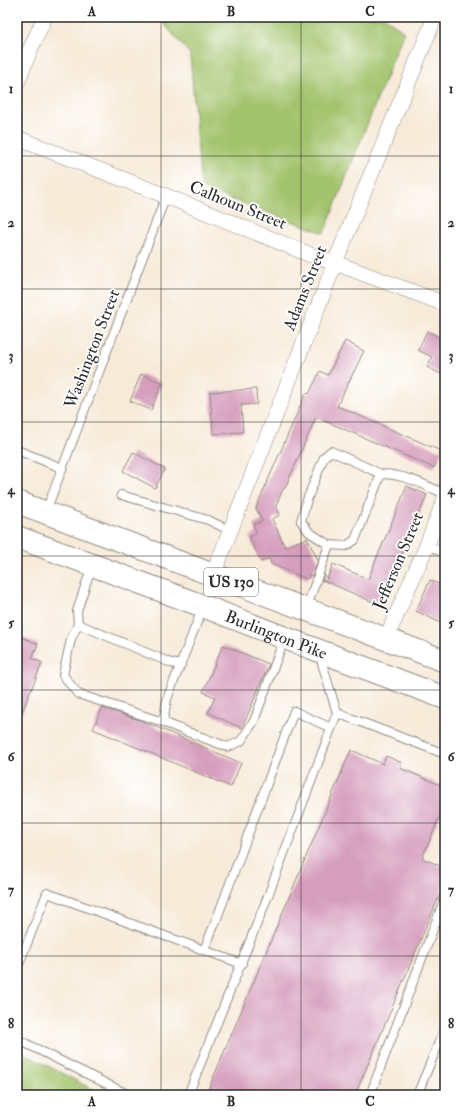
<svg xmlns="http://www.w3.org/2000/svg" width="462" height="1112" viewBox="0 0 462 1112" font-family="'IM FELL Double Pica',serif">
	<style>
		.green { fill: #a2c36c; stroke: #66774c }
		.building { fill: #d69ebd }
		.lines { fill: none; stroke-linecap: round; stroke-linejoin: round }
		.service-casing { stroke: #918a82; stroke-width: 10 }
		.minor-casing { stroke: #918a82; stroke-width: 16 }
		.trunk-casing { stroke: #918a82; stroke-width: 24 }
		.service { stroke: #fff; stroke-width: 8 }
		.minor { stroke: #fff; stroke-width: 15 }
		.trunk { stroke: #fff; stroke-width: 22 }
		.grid { fill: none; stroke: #2b2b2b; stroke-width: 1; stroke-opacity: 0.55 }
		.labels { text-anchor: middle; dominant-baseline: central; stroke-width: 3.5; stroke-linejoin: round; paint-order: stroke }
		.shield { fill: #fff; stroke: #6b6b6b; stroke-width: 1 }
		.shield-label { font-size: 16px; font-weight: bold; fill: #2b2b2b }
		.street-label { font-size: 17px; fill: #2b2b2b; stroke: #fff }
		.neatline { fill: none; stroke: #2b2b2b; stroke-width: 1.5 }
		.grid-label { font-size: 13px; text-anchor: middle; font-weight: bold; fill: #2b2b2b }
	</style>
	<rect width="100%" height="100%" fill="#fff"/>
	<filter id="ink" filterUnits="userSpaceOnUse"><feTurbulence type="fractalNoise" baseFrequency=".025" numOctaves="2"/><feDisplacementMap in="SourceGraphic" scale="8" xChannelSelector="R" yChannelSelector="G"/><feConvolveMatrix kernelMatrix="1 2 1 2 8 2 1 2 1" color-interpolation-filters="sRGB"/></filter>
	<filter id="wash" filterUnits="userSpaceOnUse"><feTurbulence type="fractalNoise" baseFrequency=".012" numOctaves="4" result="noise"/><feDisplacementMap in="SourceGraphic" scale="16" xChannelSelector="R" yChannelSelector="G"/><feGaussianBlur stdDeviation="0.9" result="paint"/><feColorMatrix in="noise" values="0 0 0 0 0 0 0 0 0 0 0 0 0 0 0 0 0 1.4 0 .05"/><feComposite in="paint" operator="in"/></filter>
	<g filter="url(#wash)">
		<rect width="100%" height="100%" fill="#f7ead8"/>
		<path class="green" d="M158,17H385L404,32L324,233L201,188L190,54Z
			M17,1050L104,1095H17Z"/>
		<g id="blocks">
			<path class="building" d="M445,328V376L427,367L432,357L418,350L427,331L441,338Z
				M345,341L364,351L337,406L441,451L434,468L316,417L285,488L283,489L276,506L280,515L272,519L285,547L307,538L318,560L312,576L309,575L307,579L271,564L269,558L261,562L249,537L257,533L253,525L262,521L256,508L306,393L309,394L320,371L328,375Z
				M141,374L162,383L151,410L130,401Z
				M256,389L257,404L241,405L243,432L213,434L210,392Z
				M133,452L165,469L155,488L123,471Z
				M407,486L427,495L380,605L322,580L324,574L327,579L333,564L368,579Z
				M430,580L445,587V625L416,611Z
				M17,635L38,644L32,658L42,663L18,722Z
				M223,645L269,664L242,728L208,713L215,697L203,692Z
				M102,708L140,720L241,763L231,787L93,729Z
				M351,750L383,764L386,756L402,763L400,768L445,787V804L422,858L445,868V882L355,1095H206Z"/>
		</g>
	</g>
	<g filter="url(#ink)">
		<use href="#blocks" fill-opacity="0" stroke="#918a82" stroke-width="1"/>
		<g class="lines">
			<defs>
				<path id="service" d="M17,450L62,468
					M121,495L208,520L231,531
					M46,511L166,196
					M329,545L309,532L301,521L307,500L324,457L331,451L381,474
					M427,545L445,553
					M92,565L77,611L78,624L71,639L63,675L78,694L163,722
					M203,607L167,699L163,722L185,731L228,747L241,741L254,721L284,639
					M306,609L329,545L346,546L355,540L381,474C404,474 425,485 445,494
					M78,624L171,663L181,665
					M337,713L445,754
					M204,950L217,918L294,711L331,728
					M17,969L47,893L242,964
					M17,1039L129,1095
					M188,1095L266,901L337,713L319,653
					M370,1095L445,898
					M417,1095L445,1028"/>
				<path id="minor" d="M17,83L30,50L45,17
					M17,138L166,196L311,255L335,263L445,304
					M213,575L335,263L435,17
					M386,639L427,545L445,498"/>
				<g id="trunk">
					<path d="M17,502L445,661"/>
					<path id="s1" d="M17,537L203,606L285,638L445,698"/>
				</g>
			</defs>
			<use href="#service" class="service-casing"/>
			<use href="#minor" class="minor-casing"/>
			<use href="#trunk" class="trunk-casing"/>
			<use href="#service" class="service"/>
			<use href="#minor" class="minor"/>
			<use href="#trunk" class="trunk"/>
		</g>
	</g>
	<path class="grid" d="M161,17V1095M301,17V1095M17,156H445M17,289H445M17,422H445M17,556H445M17,690H445M17,823H445M17,956H445"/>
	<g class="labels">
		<rect class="shield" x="204" y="568" width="54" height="28" rx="3"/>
		<g class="shield-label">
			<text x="231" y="582">US 130</text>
		</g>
		<g class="street-label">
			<text transform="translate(238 205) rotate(22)">Calhoun Street</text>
			<text transform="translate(305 288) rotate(-68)">Adams Street</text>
			<text transform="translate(92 349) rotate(-69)">Washington Street</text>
			<text transform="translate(398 561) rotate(-67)">Jefferson Street</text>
			<text stroke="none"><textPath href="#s1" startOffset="277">Burlington Pike</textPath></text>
		</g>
	</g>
	<rect width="462" height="1112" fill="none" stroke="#fff" stroke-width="44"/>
	<rect x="22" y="22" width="418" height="1068" class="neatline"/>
	<g class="grid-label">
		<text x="92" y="16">A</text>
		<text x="231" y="16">B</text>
		<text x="370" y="16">C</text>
		<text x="11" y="93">1</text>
		<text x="451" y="93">1</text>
		<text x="11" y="227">2</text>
		<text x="451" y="227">2</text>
		<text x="11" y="360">3</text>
		<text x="451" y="360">3</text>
		<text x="11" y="494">4</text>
		<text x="451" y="494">4</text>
		<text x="11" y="627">5</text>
		<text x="451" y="627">5</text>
		<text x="11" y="761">6</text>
		<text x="451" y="761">6</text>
		<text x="11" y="894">7</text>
		<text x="451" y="894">7</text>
		<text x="11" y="1028">8</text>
		<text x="451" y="1028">8</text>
		<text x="92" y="1106">A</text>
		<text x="231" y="1106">B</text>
		<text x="370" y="1106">C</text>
	</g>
</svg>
